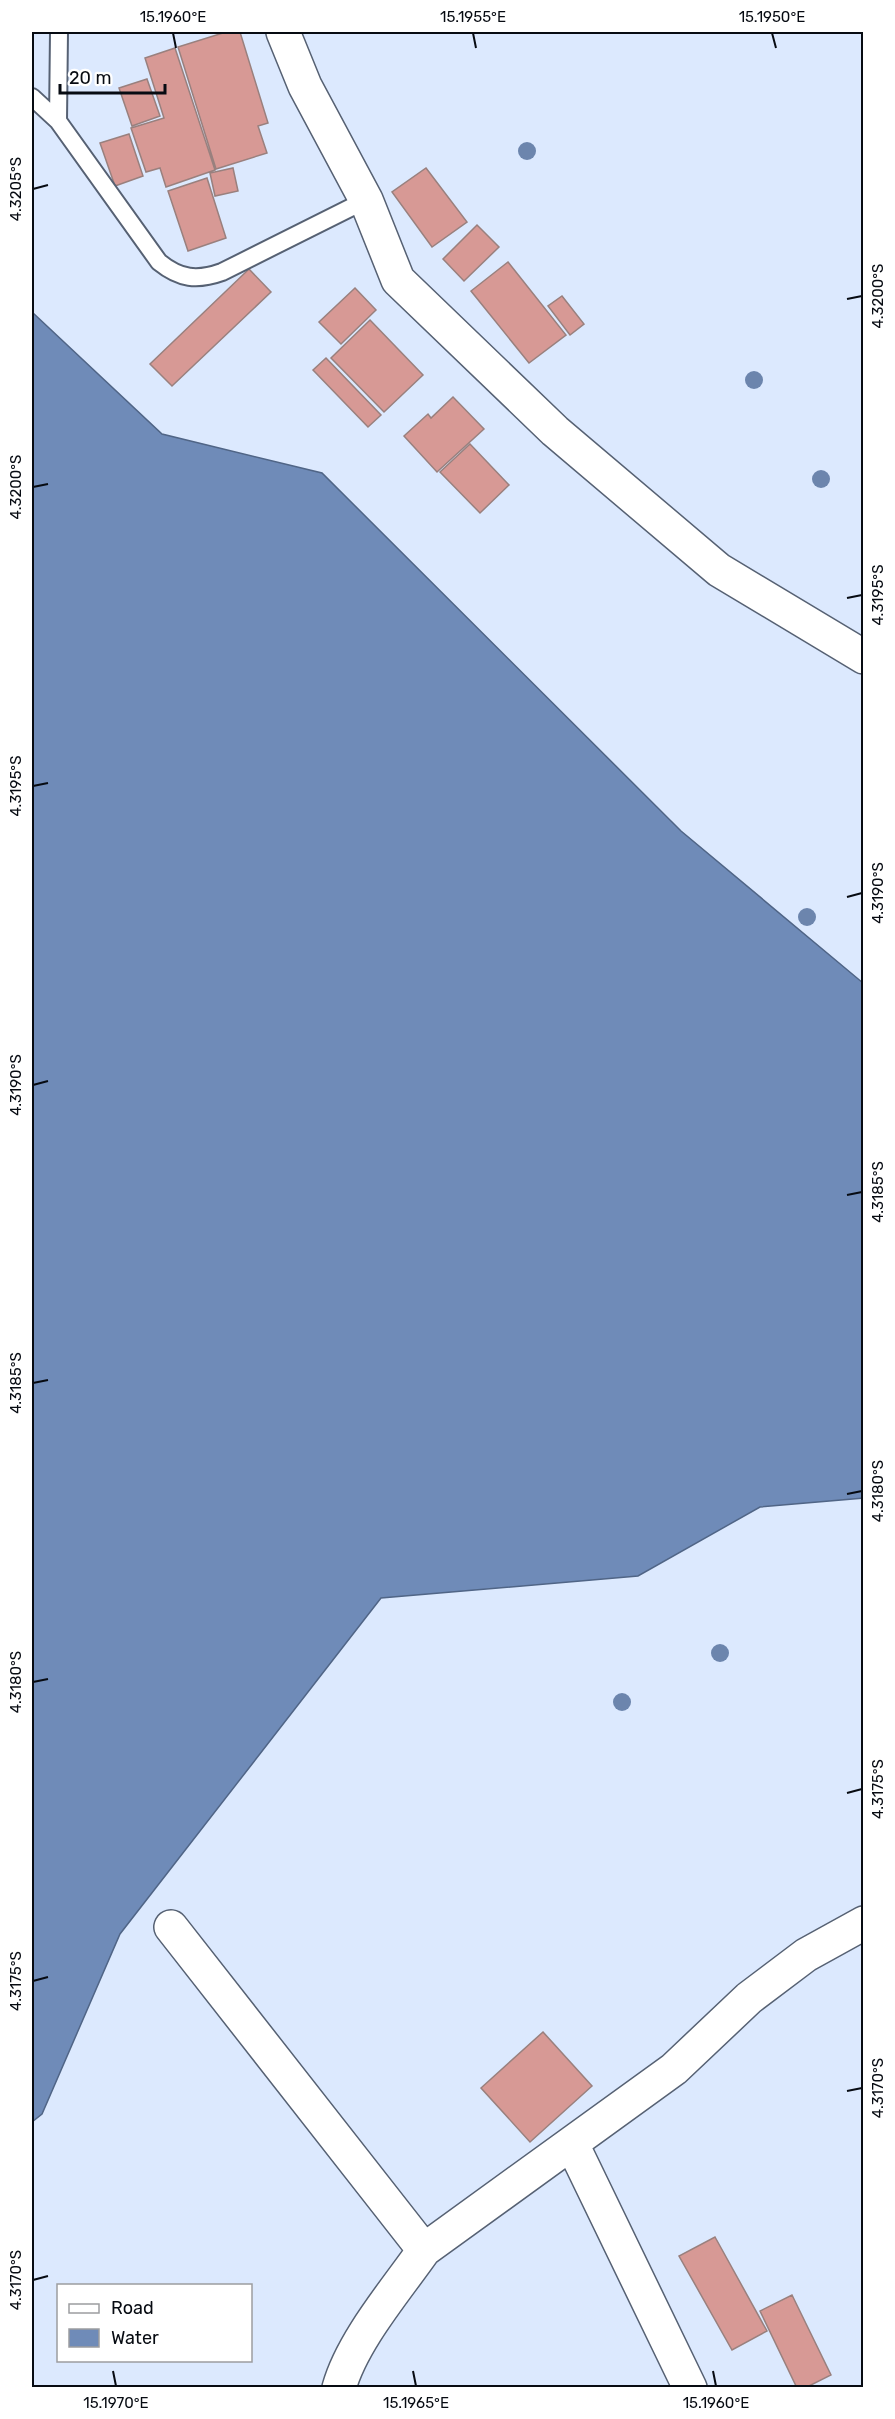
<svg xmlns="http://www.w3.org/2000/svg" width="895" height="2419" viewBox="0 0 895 2419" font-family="Rubik,sans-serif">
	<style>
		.water { fill: #6f8bb8; stroke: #506586; stroke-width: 1.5 }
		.building { fill: #d79995; stroke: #99807e; stroke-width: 1.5 }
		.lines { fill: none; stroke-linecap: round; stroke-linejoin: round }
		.lane-casing { stroke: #566173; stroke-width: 20 }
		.street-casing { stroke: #566173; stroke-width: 36 }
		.lane { stroke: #fff; stroke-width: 16 }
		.street { stroke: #fff; stroke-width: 33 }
		.tree { fill: #6c85ad }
		.ticks { fill: none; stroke: #070b12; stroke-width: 2 }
		.neatline { fill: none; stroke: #070b12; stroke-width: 2 }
		.ticks-label { font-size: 15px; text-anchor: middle; fill: #070b12 }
	</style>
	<rect width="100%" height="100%" fill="#dce9fe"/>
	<path class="water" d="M32,312L162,434L322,473L681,831L863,983L864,1498L760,1507L638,1576L381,1598L120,1934L42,2114L32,2122Z"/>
	<path class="building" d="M226,32H240L268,123L258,126L267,153L216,169L178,47Z
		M175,48L215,170L166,187L160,168L146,172L131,128L164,118L145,58Z
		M147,79L160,116L132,126L119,88Z
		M129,134L143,176L115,186L100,143Z
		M233,168L238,191L215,196L210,173Z
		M426,168L467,222L432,247L392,192Z
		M207,178L226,238L188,251L168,191Z
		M477,225L499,247L464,281L443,259Z
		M508,262L566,335L529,363L471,291Z
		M249,269L271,292L172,386L150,364Z
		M355,288L376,310L341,344L319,322Z
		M562,296L584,324L570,335L548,306Z
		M370,320L423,375L384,412L331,358Z
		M326,358L381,415L368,427L313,370Z
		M453,397L484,429L437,472L404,436L428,414L431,418Z
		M470,444L509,485L480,513L440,472Z
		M543,2032L592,2086L530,2142L481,2088Z
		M715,2237L767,2331L732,2350L679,2256Z
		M792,2295L831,2375L805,2388H797L760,2311Z"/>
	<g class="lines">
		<defs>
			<path id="lane" d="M32,97L58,121L159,262C180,279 197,281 222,272L366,200
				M58,121L59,32"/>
			<path id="street" d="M283,32L305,86L366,200L398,280L555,431L719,570L864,657
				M171,1927L424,2250L674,2069L749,1998L806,1955L864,1923
				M572,2144L690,2388
				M339,2388C352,2341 396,2290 424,2250"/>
		</defs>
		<use href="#lane" class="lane-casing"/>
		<use href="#street" class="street-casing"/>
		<use href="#lane" class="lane"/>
		<use href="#street" class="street"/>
	</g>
	<g class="tree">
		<circle cx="527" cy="151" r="9"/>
		<circle cx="754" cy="380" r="9"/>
		<circle cx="821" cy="479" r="9"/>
		<circle cx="807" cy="917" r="9"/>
		<circle cx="720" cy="1653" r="9"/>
		<circle cx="622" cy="1702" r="9"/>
	</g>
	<path class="ticks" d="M173,33L176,48M473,33L476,48M772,33L776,48M33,189L48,185M847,299L862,296M33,487L48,484M847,598L862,595M33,786L48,783M847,897L862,893M33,1085L48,1081M847,1195L862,1192M33,1383L48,1380M847,1494L862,1491M33,1682L48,1679M847,1793L862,1789M33,1981L48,1977M847,2091L862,2088M33,2280L48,2276M113,2371L116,2386M413,2371L416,2386M713,2371L716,2386"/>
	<rect width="895" height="2419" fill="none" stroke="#ffffff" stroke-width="66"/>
	<rect x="57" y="2284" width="195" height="78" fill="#ffffff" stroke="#9c9da0" stroke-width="1.5"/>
	<rect x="69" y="2304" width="30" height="9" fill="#ffffff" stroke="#9c9da0" stroke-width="1.5"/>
	<text x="111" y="2314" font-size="18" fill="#070b12">Road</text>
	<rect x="69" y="2329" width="30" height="18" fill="#6f8bb8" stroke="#9c9da0" stroke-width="1.5"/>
	<text x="111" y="2344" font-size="18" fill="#070b12">Water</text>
	<path d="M60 84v9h105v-9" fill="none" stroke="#070b12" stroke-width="3"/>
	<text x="69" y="84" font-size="18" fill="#070b12" stroke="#ffffff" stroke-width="4.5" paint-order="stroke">20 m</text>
	<rect x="33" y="33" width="829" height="2353" class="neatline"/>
	<g class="ticks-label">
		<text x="173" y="22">15.1960°E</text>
		<text x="473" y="22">15.1955°E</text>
		<text x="772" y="22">15.1950°E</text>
		<text transform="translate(16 189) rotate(-90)" y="5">4.3205°S</text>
		<text transform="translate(878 296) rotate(-90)" y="5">4.3200°S</text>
		<text transform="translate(16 487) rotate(-90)" y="5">4.3200°S</text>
		<text transform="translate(878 595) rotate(-90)" y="5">4.3195°S</text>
		<text transform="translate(16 786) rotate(-90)" y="5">4.3195°S</text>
		<text transform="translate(878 893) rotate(-90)" y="5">4.3190°S</text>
		<text transform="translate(16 1085) rotate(-90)" y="5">4.3190°S</text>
		<text transform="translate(878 1192) rotate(-90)" y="5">4.3185°S</text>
		<text transform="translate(16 1383) rotate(-90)" y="5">4.3185°S</text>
		<text transform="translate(878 1491) rotate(-90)" y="5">4.3180°S</text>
		<text transform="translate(16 1682) rotate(-90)" y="5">4.3180°S</text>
		<text transform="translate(878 1789) rotate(-90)" y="5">4.3175°S</text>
		<text transform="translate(16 1981) rotate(-90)" y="5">4.3175°S</text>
		<text transform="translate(878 2088) rotate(-90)" y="5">4.3170°S</text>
		<text transform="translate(16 2280) rotate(-90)" y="5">4.3170°S</text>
		<text x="116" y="2408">15.1970°E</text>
		<text x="416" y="2408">15.1965°E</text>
		<text x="716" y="2408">15.1960°E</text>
	</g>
</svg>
